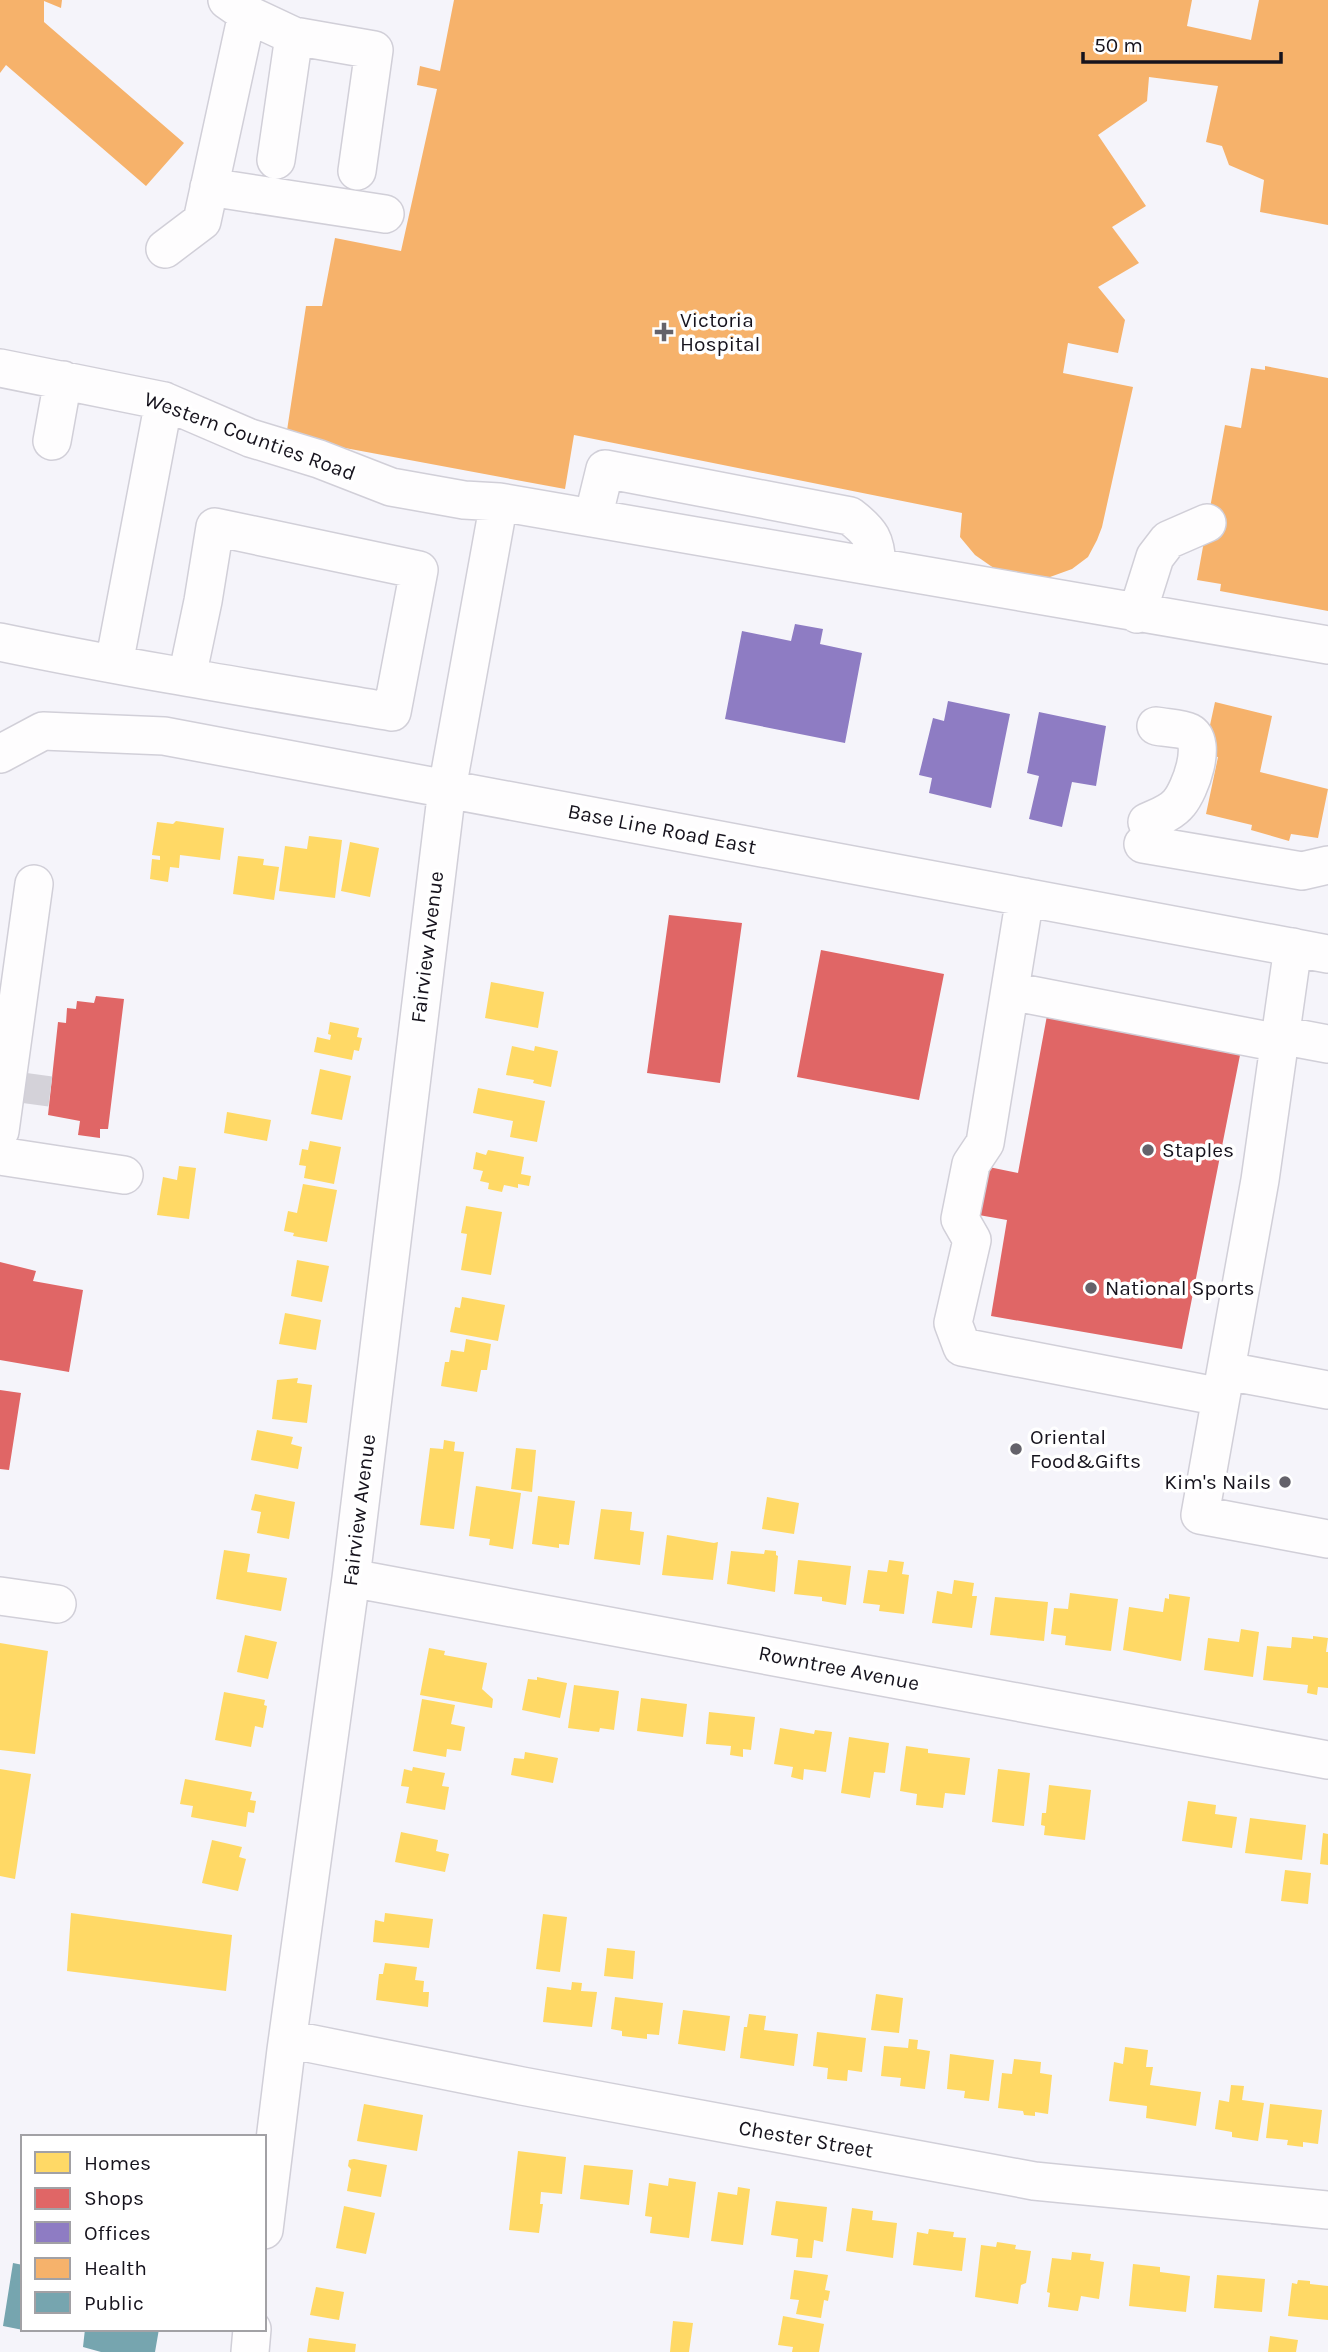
<svg xmlns="http://www.w3.org/2000/svg" width="1328" height="2352" viewBox="0 0 1328 2352" font-family="Karla,sans-serif">
	<style>
		.homes { fill: #ffd966 }
		.shops { fill: #e06666 }
		.offices { fill: #8e7cc3 }
		.health { fill: #f6b26b }
		.public { fill: #76a5af }
		.lines { fill: none; stroke-linecap: round; stroke-linejoin: round }
		.minor-tunnel { stroke: #d4d2d9; stroke-width: 37; stroke-dasharray: 37 18; stroke-linecap: butt }
		.minor-casing { stroke: #d1cfd8; stroke-width: 40 }
		.minor { stroke: #fefdfe; stroke-width: 37 }
		.poi-dot { fill: #64626a; stroke: #fff; stroke-width: 2.5 }
		.labels { text-anchor: middle; dominant-baseline: central; stroke-width: 7; stroke-linejoin: round; paint-order: stroke }
		.poi-label { font-size: 21px; fill: #16131d; stroke: #fff; text-anchor: start }
		.street-label { font-size: 21px; fill: #16131d; stroke: #fff }
	</style>
	<rect width="100%" height="100%" fill="#f5f4fa"/>
	<path class="homes" d="M176,821L224,828L220,860L180,855L179,868L170,867L168,882L150,879L152,859L160,860V856L152,855L157,822L173,824Z
		M309,836L342,840L335,898L279,891L285,846L307,849Z
		M350,842L379,848L370,897L341,891Z
		M238,856L264,859L263,865L279,867L274,900L233,894Z
		M491,982L544,992L538,1028L485,1018Z
		M330,1022L359,1028L357,1037L362,1038L359,1051L354,1050L352,1060L314,1052L317,1037L330,1040L331,1035L328,1034Z
		M512,1046L534,1051L535,1046L558,1051L551,1087L533,1083L534,1080L506,1075Z
		M320,1069L351,1076L342,1120L311,1114Z
		M478,1088L545,1101L537,1142L510,1137L513,1121L473,1113Z
		M227,1112L271,1120L267,1141L224,1133Z
		M310,1141L341,1147L334,1184L304,1178L306,1166L299,1165L302,1149L308,1150Z
		M488,1150L524,1157L521,1174L531,1176L529,1186L518,1184V1188L504,1185L502,1192L488,1189L489,1183L480,1181L483,1171L473,1169L476,1152L486,1155Z
		M179,1166L196,1168L189,1219L157,1215L163,1177L177,1180Z
		M303,1184L337,1190L327,1242L293,1236L294,1233L284,1231L288,1211L297,1213Z
		M466,1206L502,1212L491,1275L461,1270L467,1234L461,1233Z
		M297,1260L329,1266L322,1302L291,1296Z
		M462,1297L505,1305L498,1341L450,1332L455,1307L460,1308Z
		M285,1313L321,1320L316,1350L279,1344Z
		M466,1339L491,1344L487,1370H481L477,1392L441,1386L445,1362H449L451,1350L464,1352Z
		M298,1378L297,1383L312,1385L307,1423L272,1419L277,1380Z
		M257,1430L293,1437L291,1444L302,1447L298,1469L251,1460Z
		M444,1440L455,1442L454,1451L464,1452L454,1529L420,1525L430,1448L443,1449Z
		M516,1448L536,1450L532,1492L511,1489Z
		M476,1486L521,1493L513,1549L489,1545L490,1539L469,1536Z
		M255,1494L295,1502L289,1539L257,1533L261,1512L251,1510Z
		M538,1496L575,1501L569,1545L559,1544V1548L532,1544Z
		M767,1497L799,1503L794,1534L762,1529Z
		M601,1509L632,1512L630,1530L644,1532L640,1565L594,1559Z
		M667,1535L714,1543L718,1542L713,1580L662,1575Z
		M224,1550L250,1554L247,1572L287,1578L281,1611L216,1599Z
		M765,1550L776,1551V1555L778,1556L775,1592L727,1584L731,1551L764,1554Z
		M798,1560L851,1566L846,1605L822,1601V1597L794,1594Z
		M889,1560L904,1562L902,1574L909,1575L904,1614L879,1611L880,1605L863,1603L868,1570L887,1572Z
		M954,1580L974,1583L972,1596H977L972,1628L932,1623L937,1591L952,1594Z
		M1070,1593L1118,1599L1111,1651L1065,1645L1066,1636L1051,1634L1054,1608L1068,1609Z
		M1169,1594L1190,1597L1181,1661L1123,1650L1129,1607L1163,1612L1165,1598L1169,1599Z
		M995,1597L1048,1602L1044,1641L990,1635Z
		M1241,1629L1259,1632L1253,1677L1204,1670L1208,1638L1239,1642Z
		M245,1635L277,1642L268,1679L237,1672Z
		M1313,1636L1328,1638L1326,1652H1328V1688L1318,1687L1317,1695L1307,1693L1308,1685L1263,1680L1267,1646L1291,1648L1292,1637L1313,1639Z
		M0,1643L48,1651L35,1754L0,1750Z
		M429,1648L445,1651L444,1655L487,1663L482,1689L493,1699L492,1708L420,1695Z
		M537,1677L567,1683L560,1718L522,1710L528,1679L537,1680Z
		M574,1685L619,1691L614,1730L600,1728L599,1732L568,1728Z
		M224,1692L265,1700L264,1705L267,1706L263,1728L255,1726L251,1747L215,1740Z
		M641,1698L687,1704L683,1737L637,1731Z
		M422,1699L455,1705L451,1724L465,1727L461,1751L447,1749L446,1757L413,1751Z
		M709,1712L755,1717L751,1750L743,1749V1757L730,1755L731,1746L706,1744Z
		M780,1728L814,1734L815,1730L832,1732L826,1772L804,1769L803,1780L791,1777L793,1767L774,1764Z
		M849,1737L889,1743L885,1773L874,1772L870,1798L841,1793Z
		M906,1746L928,1749V1753L970,1758L965,1795L945,1793L943,1808L916,1805L917,1794L900,1791Z
		M525,1752L558,1758L553,1783L511,1775L514,1758L524,1759Z
		M413,1767L445,1773L442,1786L449,1787L445,1810L406,1803L409,1787L401,1786L404,1769L412,1771Z
		M0,1769L31,1774L15,1879L0,1876Z
		M998,1769L1030,1773L1024,1826L992,1822Z
		M185,1779L252,1792L250,1800L256,1801L254,1813L248,1812L246,1827L191,1817L193,1806L180,1804Z
		M1049,1785L1091,1790L1085,1840L1044,1835L1045,1826L1041,1825L1042,1813H1046Z
		M1188,1801L1216,1805L1215,1814L1237,1817L1232,1848L1182,1841Z
		M1250,1818L1306,1825L1302,1860L1245,1853Z
		M401,1832L438,1840L436,1851L449,1854L445,1872L395,1862Z
		M1323,1833L1328,1834V1865L1320,1864Z
		M212,1840L242,1847L239,1857L246,1859L238,1891L202,1883Z
		M1285,1870L1311,1873L1308,1904L1281,1901Z
		M71,1913L232,1935L226,1991L67,1971Z
		M385,1913L433,1919L429,1948L373,1942L375,1920L384,1922Z
		M543,1914L567,1917L560,1972L536,1969Z
		M607,1948L635,1951L633,1979L604,1976Z
		M385,1963L417,1967L415,1980L424,1981L423,1992H429L428,2007L376,2000L379,1974H383Z
		M572,1982L582,1983L581,1991L597,1992L592,2027L543,2022L547,1987L571,1990Z
		M876,1994L903,1998L899,2033L871,2030Z
		M615,1997L663,2003L659,2035L647,2034V2039L622,2036V2031L611,2029Z
		M683,2010L730,2016L725,2051L678,2044Z
		M749,2014L766,2016L764,2030L798,2034L794,2066L740,2058L744,2027H747Z
		M817,2032L866,2038L862,2072L848,2070L847,2081L827,2079L828,2068L813,2066Z
		M909,2039L918,2040L917,2049L930,2051L925,2089L900,2086L901,2078L881,2076L884,2046L908,2048Z
		M1125,2047L1148,2050L1146,2067H1153L1150,2085L1201,2092L1196,2126L1146,2118L1147,2106L1109,2101L1114,2062L1123,2064Z
		M950,2054L994,2060L989,2101L964,2098L965,2091L947,2089Z
		M1014,2059L1041,2062L1040,2073L1052,2075L1048,2114L1035,2112V2116L1024,2115L1023,2111L998,2108L1002,2073L1012,2074Z
		M1231,2085L1244,2086L1242,2100L1264,2103L1258,2141L1232,2137V2132L1215,2129L1219,2100L1229,2102Z
		M364,2104L423,2115L417,2151L357,2141Z
		M1270,2104L1322,2110L1318,2144L1303,2142V2147L1287,2145L1288,2140L1266,2138Z
		M518,2151L566,2157L562,2194L541,2192L540,2204H543L539,2233L509,2230Z
		M354,2159L387,2165L381,2197L347,2191L351,2169L348,2166L349,2160Z
		M584,2165L633,2170L629,2205L580,2199Z
		M669,2178L696,2182L689,2238L650,2233L652,2217L645,2216L649,2183L668,2186Z
		M738,2187L750,2189L743,2245L711,2241L718,2192L737,2195Z
		M776,2201L827,2207L823,2242L814,2240L812,2258L796,2257L798,2239L771,2235Z
		M344,2206L375,2213L366,2254L336,2248Z
		M852,2208L873,2211L872,2220L897,2223L893,2258L846,2251Z
		M929,2229L954,2232L953,2237L966,2238L962,2271L913,2265L917,2232L928,2234Z
		M997,2242L1016,2245L1015,2249L1031,2251L1026,2283L1021,2285L1018,2304L975,2297L981,2245L996,2247Z
		M1072,2252L1091,2254L1090,2260L1104,2262L1099,2299L1081,2296L1078,2311L1048,2307L1050,2293L1047,2292L1052,2258L1071,2260Z
		M1133,2264L1160,2267V2272L1190,2276L1186,2312L1129,2306Z
		M794,2270L828,2275L825,2290L830,2291L828,2301L824,2300L821,2318L796,2314L799,2300L790,2299Z
		M1217,2275L1265,2279L1262,2312L1214,2308Z
		M1298,2280L1310,2281V2284L1328,2286V2320L1288,2316L1292,2283L1297,2284Z
		M316,2287L344,2292L339,2320L310,2315Z
		M783,2316L824,2324L819,2352H792L793,2347L778,2345Z
		M673,2321L693,2323L689,2352H670Z
		M1270,2336L1298,2340L1296,2352H1268Z
		M309,2338L356,2344L355,2352H307Z"/>
	<path class="shops" d="M669,915L742,923L720,1083L647,1073Z
		M821,950L944,974L919,1100L797,1077Z
		M96,996L124,999L108,1129H100V1138L78,1135L80,1121L48,1115L58,1022L66,1023L67,1008L76,1009L77,1001L94,1003Z
		M1048,1010L1242,1045L1182,1349L991,1316L1007,1220L973,1214L979,1165L1018,1173Z
		M0,1262L36,1271L33,1281L83,1290L69,1372L0,1360Z
		M0,1390L21,1393L9,1470L0,1469Z"/>
	<path class="offices" d="M795,624L823,629L820,644L862,653L845,743L725,719L742,631L791,641Z
		M948,701L1010,714L991,808L929,793L932,778L919,775L933,718L944,721Z
		M1039,712L1106,726L1096,786L1072,782L1062,827L1029,819L1039,776L1027,773Z"/>
	<path class="health" d="M0,0H62L61,8L44,1V22L184,143L146,186L6,65L0,73Z
		M454,0H1192L1187,26L1251,40L1259,0H1328V225L1260,212L1264,180L1229,165L1222,146L1206,142L1218,86L1149,77L1147,101L1098,135L1146,206L1112,227L1139,263L1098,287L1125,320L1118,353L1068,343L1063,373L1133,387L1102,527L1097,540L1088,557L1072,569L1050,577L1024,576L998,571L975,555L960,537L962,513L574,435L565,489L286,437L306,306H322L335,238L401,251L437,89L417,85L420,66L440,71Z
		M1265,366L1328,378V611L1220,591L1221,584L1197,580L1225,425L1241,428L1251,368L1265,370Z
		M1215,702L1272,716L1260,772L1328,789L1318,838L1291,834L1289,841L1251,830L1252,825L1206,814L1218,757L1211,756L1207,739Z"/>
	<path class="public" d="M13,2263L23,2265V2330L3,2326Z
		M85,2329H159L155,2352H101L83,2347Z"/>
	<g class="lines">
		<path class="minor-tunnel" d="M30,1104L34,1074"/>
		<defs>
			<path id="minor" d="M247,14L294,36L374,50L357,171
				M276,160L294,36
				M209,187L385,214
				M165,249L202,221L247,14L227,0
				M0,368L164,401L250,438L319,459L391,487L464,500L499,502L1328,645
				M52,441L63,380
				M593,518L605,469L850,516C871,532 876,540 877,566
				M1137,614L1155,557L1168,540L1207,523
				M0,642C130,669 261,690 392,712L419,570L215,527L203,601L187,677
				M114,664L164,401
				M0,754L43,731L164,736L1328,954
				M1147,822C1158,817 1171,813 1179,803C1190,790 1208,742 1189,732C1181,728 1166,728 1156,726
				M1143,844L1302,871L1328,865
				M1025,897L985,1143L971,1164L960,1219L972,1240L953,1323L962,1347L1221,1397L1200,1515L1328,1539
				M1010,991L1279,1043
				M1280,1035L1328,1044
				M0,1131L34,884
				M0,1156L124,1175
				M1227,1371L1328,1390
				M1221,1397L1260,1180L1293,947
				M351,1578L1328,1760
				M0,1596L57,1604
				M288,2039L522,2086L1034,2181L1328,2210
				M264,2230L286,2050L351,1578L447,789L499,502
				M250,2352L252,2329"/>
		</defs>
		<use href="#minor" class="minor-casing"/>
		<use href="#minor" class="minor"/>
	</g>
	<g class="poi-dot">
		<path d="M660.5 321.5h7v7h7v7h-7v7h-7v-7h-7v-7h7z"/>
		<circle cx="1148" cy="1150" r="7"/>
		<circle cx="1091" cy="1288" r="7"/>
		<circle cx="1016" cy="1449" r="7"/>
		<circle cx="1285" cy="1482" r="7"/>
	</g>
	<g class="labels">
		<g class="poi-label">
			<text x="680" y="320">Victoria<tspan x="680" dy="24">Hospital</tspan></text>
			<text x="1162" y="1150">Staples</text>
			<text x="1105" y="1288">National Sports</text>
			<text x="1030" y="1437">Oriental<tspan x="1030" dy="24">Food&amp;Gifts</tspan></text>
			<text x="1271" y="1482" text-anchor="end">Kim's Nails</text>
		</g>
		<g class="street-label">
			<text transform="translate(250 436) rotate(20)">Western Counties Road</text>
			<text transform="translate(662 829) rotate(11)">Base Line Road East</text>
			<text transform="translate(427 947) rotate(-83)">Fairview Avenue</text>
			<text transform="translate(359 1510) rotate(-83)">Fairview Avenue</text>
			<text transform="translate(839 1668) rotate(11)">Rowntree Avenue</text>
			<text transform="translate(806 2139) rotate(10)">Chester Street</text>
		</g>
	</g>
	<rect x="21" y="2135" width="245" height="196" fill="#ffffff" stroke="#a2a1a5" stroke-width="2"/>
	<rect x="35" y="2152" width="35" height="21" fill="#ffd966" stroke="#a2a1a5" stroke-width="2"/>
	<text x="84" y="2170" font-size="21" fill="#16131d">Homes</text>
	<rect x="35" y="2188" width="35" height="21" fill="#e06666" stroke="#a2a1a5" stroke-width="2"/>
	<text x="84" y="2205" font-size="21" fill="#16131d">Shops</text>
	<rect x="35" y="2222" width="35" height="21" fill="#8e7cc3" stroke="#a2a1a5" stroke-width="2"/>
	<text x="84" y="2240" font-size="21" fill="#16131d">Offices</text>
	<rect x="35" y="2258" width="35" height="21" fill="#f6b26b" stroke="#a2a1a5" stroke-width="2"/>
	<text x="84" y="2275" font-size="21" fill="#16131d">Health</text>
	<rect x="35" y="2292" width="35" height="21" fill="#76a5af" stroke="#a2a1a5" stroke-width="2"/>
	<text x="84" y="2310" font-size="21" fill="#16131d">Public</text>
	<path d="M1083 52v10h198v-10" fill="none" stroke="#16131d" stroke-width="3.5"/>
	<text x="1094" y="52" font-size="21" fill="#16131d" stroke="#ffffff" stroke-width="5" paint-order="stroke">50 m</text>
</svg>
